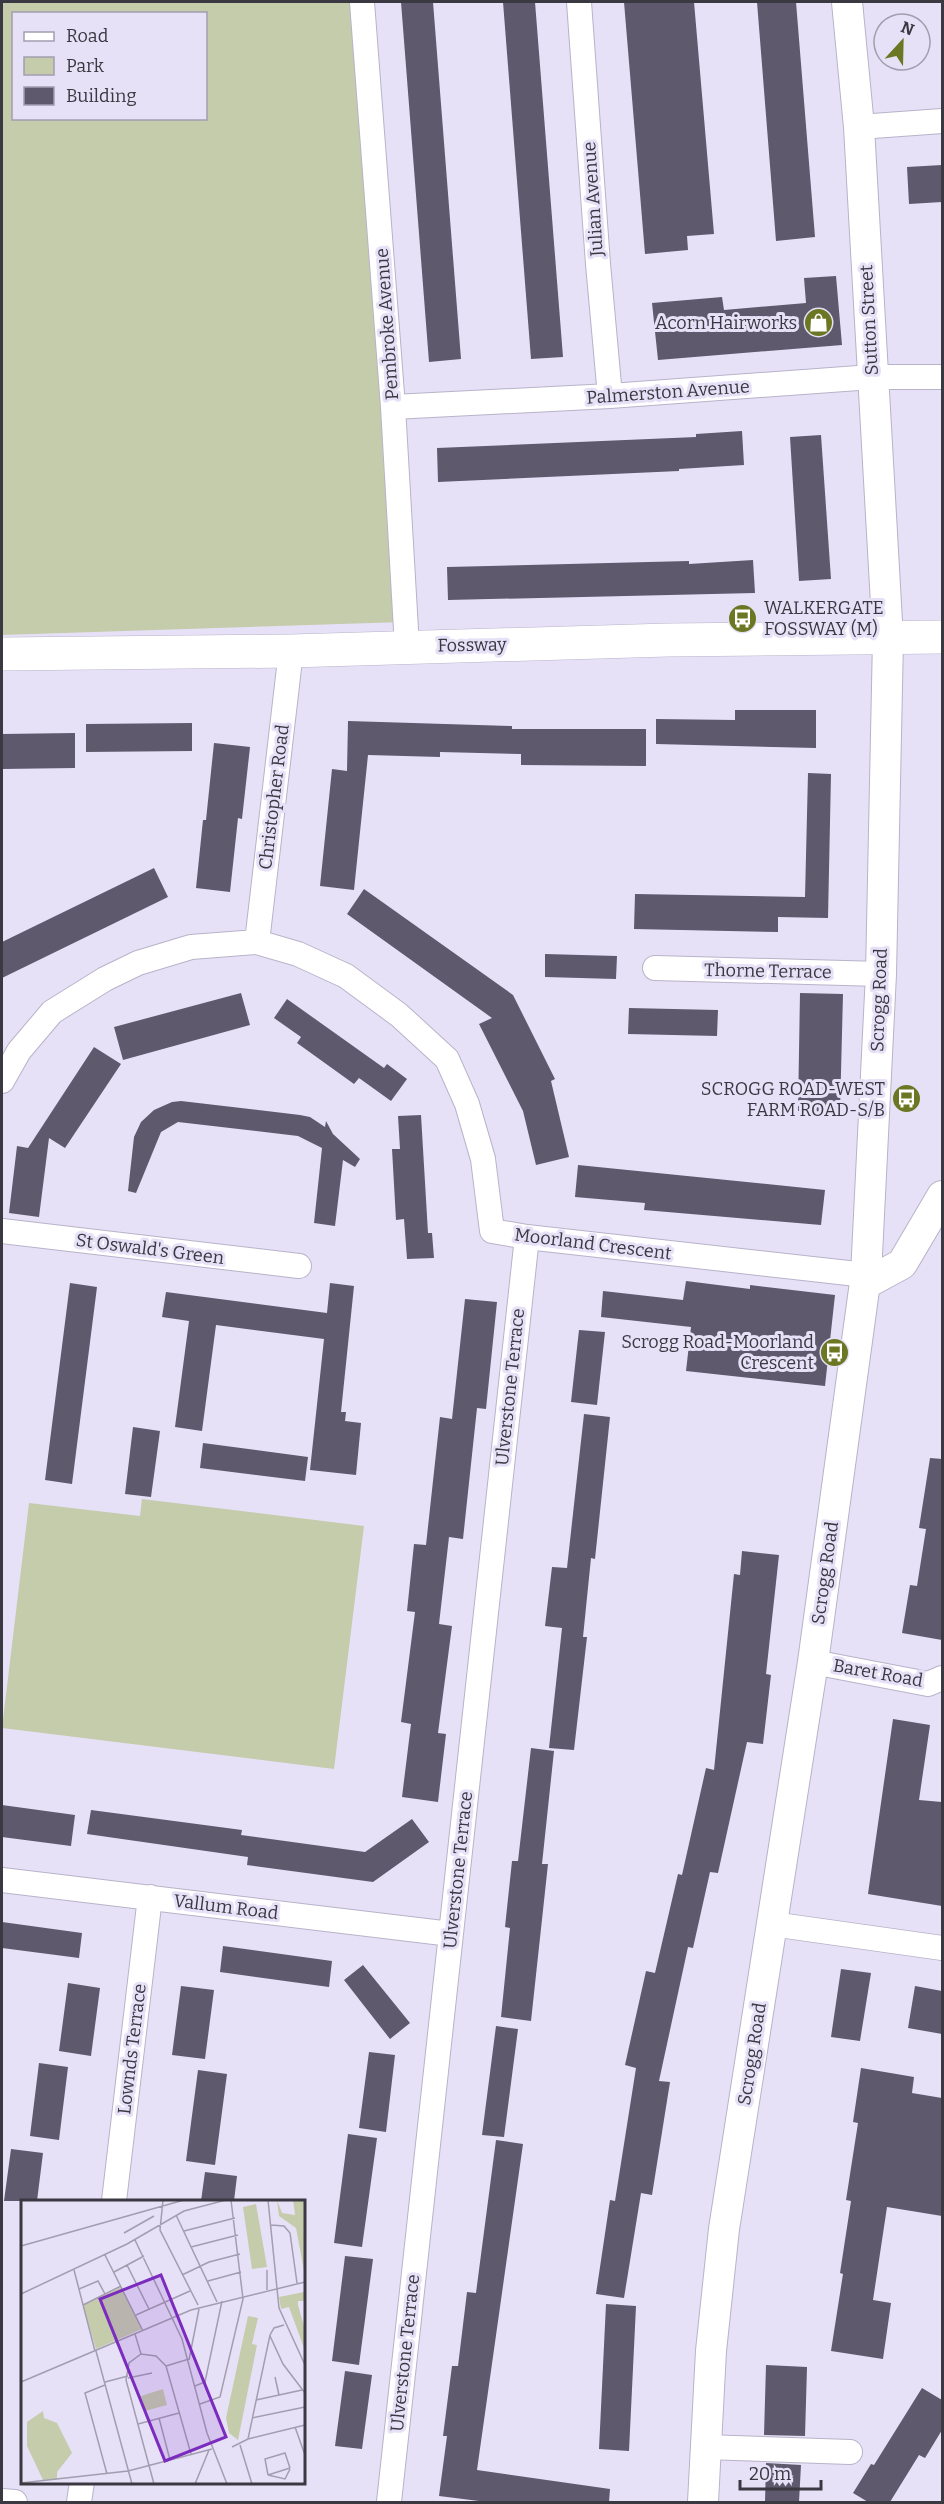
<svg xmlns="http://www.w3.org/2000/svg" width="944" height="2504" viewBox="0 0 944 2504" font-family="Bitter,serif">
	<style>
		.park { fill: #c5ccac; fill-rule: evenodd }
		.building { fill: #5e596c }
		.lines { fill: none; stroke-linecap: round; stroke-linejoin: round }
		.minor-casing { stroke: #b8b3c8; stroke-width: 26 }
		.tertiary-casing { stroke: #b8b3c8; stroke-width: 32 }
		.primary-casing { stroke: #b8b3c8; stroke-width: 34 }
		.minor { stroke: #fff; stroke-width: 24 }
		.tertiary { stroke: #fff; stroke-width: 30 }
		.primary { stroke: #fff; stroke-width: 33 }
		.labels { text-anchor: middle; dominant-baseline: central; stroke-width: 6; stroke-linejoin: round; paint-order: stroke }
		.street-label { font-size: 18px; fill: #3a3841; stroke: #e7e1f8 }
		.poi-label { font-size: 18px; fill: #3a3841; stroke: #e7e1f8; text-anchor: end }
		.inset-road { fill: none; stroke: #a29daf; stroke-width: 1.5 }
		.view { fill: #7b2cbf; fill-opacity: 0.15; stroke: #7b2cbf; stroke-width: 3 }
		.inset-edge { fill: none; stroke: #3a3841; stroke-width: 3 }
	</style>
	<rect width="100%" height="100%" fill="#e7e1f8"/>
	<path class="park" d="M2,2H354L404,622L2,635ZM14,14H206V118H14Z
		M142,1499L364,1526L334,1769L2,1728L29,1503L140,1516Z"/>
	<path class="building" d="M401,2H433L461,359L429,362Z
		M503,2H535L563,357L531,359Z
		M624,2H694L714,234L687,236L688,250L645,254Z
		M757,2H796L815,237L776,241Z
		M942,165V202L909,204L907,167Z
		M836,276L842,345L658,360L652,303L722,297L724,310L806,303L804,278Z
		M742,431L744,465L679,469V471L438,482L437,448L696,437V434Z
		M821,435L831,579L799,581L790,437Z
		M753,560L755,593L448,600L447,567L689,561V564Z
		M735,710H816V748L656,744V719L735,720Z
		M348,721L512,726V729H646V766L521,765V754L440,752V757L368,755L354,890L320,886L332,769L347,771Z
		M192,723V751L86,752V724Z
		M75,733V768L2,769V734Z
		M214,743L250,747L242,819L238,818L230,892L196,888L203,820H206Z
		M808,773L831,774L828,918L778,917V932L634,929L635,894L805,897Z
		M154,868L168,897L2,978V942Z
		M364,889L513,995L555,1079L551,1081L569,1157L536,1165L523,1111L479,1024L492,1018L347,914Z
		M545,954L617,956L616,979L545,977Z
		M241,993L250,1025L123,1060L114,1027Z
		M800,993L843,994L840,1112L798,1111Z
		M287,999L384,1068L387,1064L407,1079L391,1101L359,1078L354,1084L297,1043L301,1037L274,1018Z
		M629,1008L718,1010L717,1036L628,1034Z
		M94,1047L121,1064L65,1148L49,1138L39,1217L9,1213L17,1146L28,1148Z
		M181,1101L300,1115L310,1117L325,1127L326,1121L333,1134L360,1159L355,1167L343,1160L335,1226L314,1223L322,1148L298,1136L178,1122L161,1132L136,1193L128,1191L134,1137L141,1122L154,1110L172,1102Z
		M421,1115L428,1233H432L434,1258L407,1259L404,1219L396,1220L392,1149H400L398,1116Z
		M578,1165L825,1190L821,1225L644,1210L645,1203L575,1197Z
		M686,1281L750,1289V1285L835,1295L825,1386L686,1371L691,1327L601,1317L603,1291L683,1300Z
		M70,1283L97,1287L72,1484L45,1480Z
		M330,1283L354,1286L341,1412H346L345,1421L361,1423L356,1475L310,1470L324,1339L216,1325L202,1431L175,1427L189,1321L162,1317L166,1292L327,1313Z
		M465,1299L497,1302L486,1409L477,1408L463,1539L449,1537L439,1624L452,1626L438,1733L446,1734L438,1802L402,1797L411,1724L401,1722L415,1612L407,1611L414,1544L426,1545L440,1417L452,1419Z
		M579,1330L605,1332L597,1405L571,1402Z
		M584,1414L610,1417L595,1559L591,1558L583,1637H587L574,1750L549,1748L562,1628L545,1626L552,1567L567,1568Z
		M133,1427L160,1431L151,1497L125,1494Z
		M203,1443L308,1457L305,1481L200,1468Z
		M930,1458L942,1459V1640L902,1633L910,1585L917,1586L926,1529L919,1528Z
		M742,1551L779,1555L766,1674L771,1675L763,1744L747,1742L718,1873L710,1872L693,1948L688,1947L659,2081L670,2082L652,2195L641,2193L624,2298L596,2294L610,2200L615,2201L636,2068L625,2065L646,1971L655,1973L678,1874L682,1875L706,1768L714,1770L734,1574L740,1575Z
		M893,1719L930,1725L919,1800L942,1802V1906L868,1894Z
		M531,1748L554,1751L542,1864H548L531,2021L501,2017L510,1928L505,1927L512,1861H518Z
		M2,1805L75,1815L71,1846L2,1837Z
		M91,1810L242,1830L241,1835L365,1852L412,1819L429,1842L373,1882L247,1865L248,1857L87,1834Z
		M2,1922L82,1933L79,1958L2,1948Z
		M223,1946L332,1961L329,1987L220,1972Z
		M363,1965L410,2023L390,2039L344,1980Z
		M841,1969L871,1973L860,2041L831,2037Z
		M68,1983L100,1988L91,2056L59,2051Z
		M181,1986L214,1990L205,2059L172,2055Z
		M915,1986L942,1991V2034L908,2028Z
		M496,2026L518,2029L504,2137L482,2135Z
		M369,2052L395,2055L386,2132L359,2128Z
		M39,2063L68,2067L59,2140L30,2136Z
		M861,2068L914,2077L912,2093L942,2098V2216L887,2207L873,2300L891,2303L883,2359L831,2351L843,2274L840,2273L851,2201L846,2200L858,2123L853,2122Z
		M198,2070L227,2074L215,2165L186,2161Z
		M348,2134L377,2138L362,2247L334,2243Z
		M496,2140L523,2144L477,2470L610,2489L609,2502H487L439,2496L447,2436H443L452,2366H458L467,2292L476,2293Z
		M11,2149L43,2153L37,2201H4Z
		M205,2172L237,2176L234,2201H201Z
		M345,2256L373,2259L359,2365L332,2361Z
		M606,2304L636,2306L629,2451L599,2449Z
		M766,2365L807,2367L805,2436L764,2435Z
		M345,2371L372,2375L362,2449L335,2446Z
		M922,2388L942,2400V2430L925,2458L919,2455L890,2502H868L853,2493L871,2464L874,2465Z
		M766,2463L801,2465L799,2502H765Z"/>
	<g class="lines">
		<defs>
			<path id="minor" d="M362,2L393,407L407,647
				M579,2L598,264L610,396
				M859,127L942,121
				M393,407L610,396L872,377H942
				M257,942L291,651
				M655,968L881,974
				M2,1081L19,1051L52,1012L105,979L138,963L191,947L257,942L298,954L346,976L399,1015L447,1059L467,1104L483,1159L492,1231L527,1237L866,1275
				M2,1231L299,1266
				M813,1662L928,1684L942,1678
				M2,1880L451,1934
				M772,1924L942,1948
				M114,2201L150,1897
				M706,2447L850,2452
				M2,2501L15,2502
				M79,2502L82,2482
				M389,2502L527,1237"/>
			<path id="tertiary" d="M865,1284L902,1264L942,1196
				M703,2502L711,2351L724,2229L813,1662L866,1275L881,974L888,639L859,127L847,2"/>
			<path id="primary" d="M2,654L291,651L668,640L942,637"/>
		</defs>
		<use href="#minor" class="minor-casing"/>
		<use href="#tertiary" class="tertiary-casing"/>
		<use href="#primary" class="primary-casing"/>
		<use href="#minor" class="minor"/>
		<use href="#tertiary" class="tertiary"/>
		<use href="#primary" class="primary"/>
	</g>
	<defs>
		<symbol id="shop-disc" viewBox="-11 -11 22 22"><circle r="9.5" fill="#6b7722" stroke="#e7e1f8"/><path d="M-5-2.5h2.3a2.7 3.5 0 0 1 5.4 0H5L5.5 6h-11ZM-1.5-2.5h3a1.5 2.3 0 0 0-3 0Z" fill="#fff"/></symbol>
		<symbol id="bus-disc" viewBox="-11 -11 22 22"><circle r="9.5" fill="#6b7722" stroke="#e7e1f8"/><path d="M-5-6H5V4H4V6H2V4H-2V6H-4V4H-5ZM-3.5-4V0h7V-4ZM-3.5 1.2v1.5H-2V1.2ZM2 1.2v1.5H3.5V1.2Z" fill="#fff"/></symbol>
	</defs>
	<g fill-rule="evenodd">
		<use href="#shop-disc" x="802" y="306" width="33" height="33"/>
		<use href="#bus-disc" x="726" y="602" width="33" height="33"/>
		<use href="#bus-disc" x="890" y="1082" width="33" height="33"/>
		<use href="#bus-disc" x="818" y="1336" width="33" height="33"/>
	</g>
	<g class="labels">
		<g class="street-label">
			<text transform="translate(593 199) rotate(-94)">Julian Avenue</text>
			<text transform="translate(869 320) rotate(-93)">Sutton Street</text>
			<text transform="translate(387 324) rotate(-94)">Pembroke Avenue</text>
			<text transform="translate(668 392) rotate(-4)">Palmerston Avenue</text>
			<text transform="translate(472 645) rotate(-1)">Fossway</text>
			<text transform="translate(274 797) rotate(-83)">Christopher Road</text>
			<text transform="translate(768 971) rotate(1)">Thorne Terrace</text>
			<text transform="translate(879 1000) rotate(-88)">Scrogg Road</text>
			<text transform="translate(593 1244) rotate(7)">Moorland Crescent</text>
			<text transform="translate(150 1249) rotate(7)">St Oswald's Green</text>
			<text transform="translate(510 1387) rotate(-84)">Ulverstone Terrace</text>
			<text transform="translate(825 1573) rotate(-82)">Scrogg Road</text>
			<text transform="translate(878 1673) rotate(10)">Baret Road</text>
			<text transform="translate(458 1870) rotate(-84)">Ulverstone Terrace</text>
			<text transform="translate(226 1907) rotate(7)">Vallum Road</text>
			<text transform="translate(132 2049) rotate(-83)">Lownds Terrace</text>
			<text transform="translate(752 2054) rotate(-81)">Scrogg Road</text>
			<text transform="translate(405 2353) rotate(-84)">Ulverstone Terrace</text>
		</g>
		<g class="poi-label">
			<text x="797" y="323">Acorn Hairworks</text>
			<text x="764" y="608" text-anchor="start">WALKERGATE<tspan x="764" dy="21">FOSSWAY (M)</tspan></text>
			<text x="885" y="1089">SCROGG ROAD-WEST<tspan x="885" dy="21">FARM ROAD-S/B</tspan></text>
			<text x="814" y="1342">Scrogg Road-Moorland<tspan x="814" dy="21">Crescent</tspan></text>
		</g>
	</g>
	<g transform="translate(21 2200)">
		<rect width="284" height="284" fill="#e7e1f8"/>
		<path d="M256,0L261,13L274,15L272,0L283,1V71L275,28L258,16ZM235,4L246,67L231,69L222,7ZM227,116L237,118L231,144L236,145L217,240L208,233L205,218Z" fill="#c5ccac"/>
		<path d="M283,92V101H277V105L283,126V148L268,107L260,109L258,97Z" fill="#c5ccac"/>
		<path d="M100,87L121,129L75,149L62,105ZM142,189L146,205L124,211L120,196ZM22,211L23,218L36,223L51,253L36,272V279L22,280L6,246V222Z" fill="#c5ccac"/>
		<path class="inset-road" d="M142,0L139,30L177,105M247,0L258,108L284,165M155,15L196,102M250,25L263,26L269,33L276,83M163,31L214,18M103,33L133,16M114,40L161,139L186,233L206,284M0,46L163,0M170,47L217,35M84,55L122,131M106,65L128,109M53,70L74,151M93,72L123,56M161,75L188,62L219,54M187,81L220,72M58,89L77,81L84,94M246,90V70M0,94L106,44L163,11L205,0M62,105L100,86M115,115L169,91M114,134L120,154M249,136L262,164L284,193M75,151L111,284M168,160L178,109M145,166L170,254M145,166L168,159M254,177L258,195M107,178L131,173M0,182L170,110L284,82M84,182L107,176M84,185L64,193L86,274M174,186L184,182L201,101M235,200L281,190M179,204L199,197L222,99L210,0M138,218L149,260M231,218L284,207M117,224L158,213M274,227L284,255M227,239L249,135L253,128L263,125M219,245L231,284M211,247L227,239L284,225M247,275L244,259L264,253L269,268M247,275L264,279L269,269M247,275L269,268M0,283L107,271L191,249M133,284L105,180L108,163L120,154L135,156L145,166M174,284L188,250"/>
		<path class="view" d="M140,75L205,237L144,261L79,99Z"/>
		<rect width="284" height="284" class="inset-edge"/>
	</g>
	<rect width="944" height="2504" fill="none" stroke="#3a3841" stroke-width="6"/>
	<rect x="12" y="12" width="195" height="108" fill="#e7e1f8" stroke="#a29daf" stroke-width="1.5"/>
	<rect x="24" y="32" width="30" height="9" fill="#ffffff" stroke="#a29daf" stroke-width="1.5"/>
	<text x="66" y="42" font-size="18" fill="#3a3841">Road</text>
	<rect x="24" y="57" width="30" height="18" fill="#c5ccac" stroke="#a29daf" stroke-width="1.5"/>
	<text x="66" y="72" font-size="18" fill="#3a3841">Park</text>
	<rect x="24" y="87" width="30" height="18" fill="#5e596c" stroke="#a29daf" stroke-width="1.5"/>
	<text x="66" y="102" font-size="18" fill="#3a3841">Building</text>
	<g transform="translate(902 42) rotate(22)"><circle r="28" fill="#e7e1f8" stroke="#a29daf" stroke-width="1.5"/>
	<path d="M0-4.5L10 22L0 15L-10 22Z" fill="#6b7722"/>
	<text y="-9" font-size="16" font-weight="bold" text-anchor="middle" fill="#3a3841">N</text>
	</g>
	<path d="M740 2480v9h81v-9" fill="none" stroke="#3a3841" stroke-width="3"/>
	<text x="749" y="2480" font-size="18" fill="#3a3841" stroke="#e7e1f8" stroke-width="4.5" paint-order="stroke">20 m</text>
</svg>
